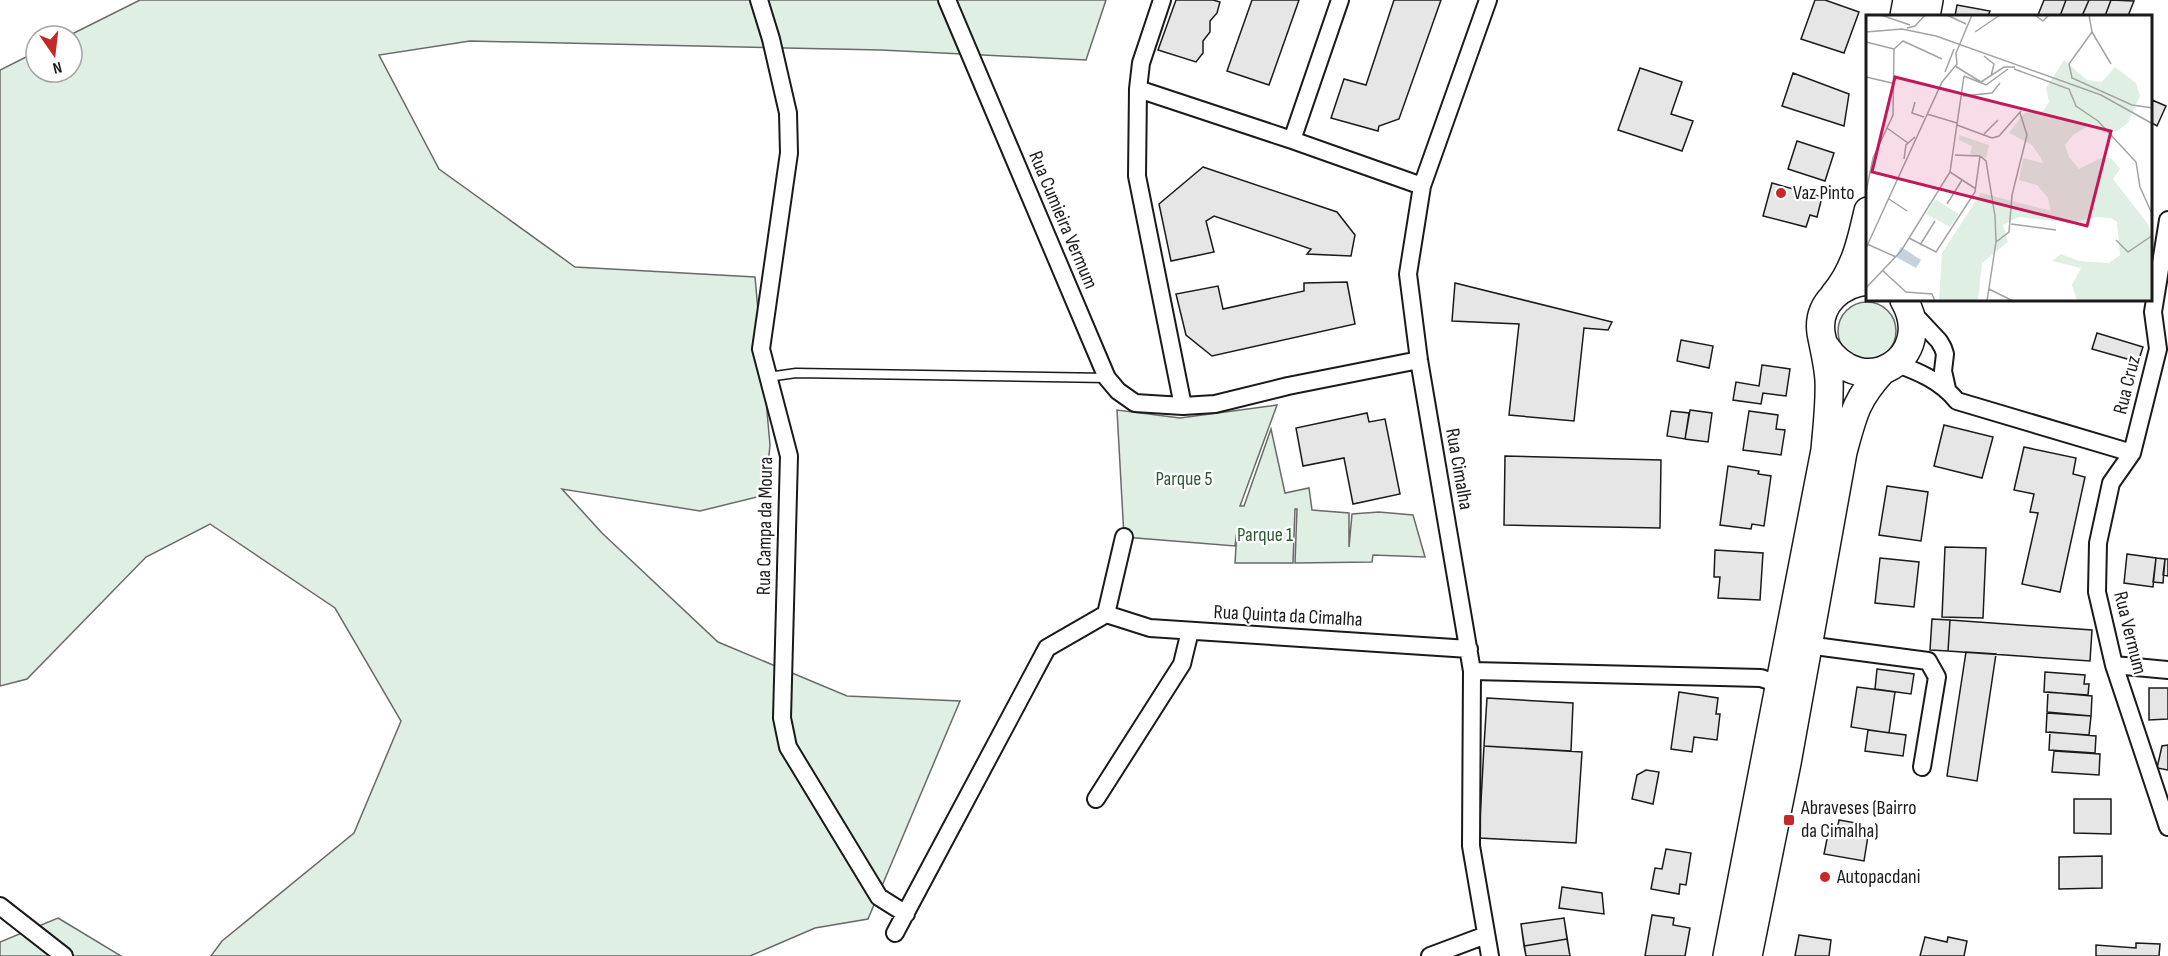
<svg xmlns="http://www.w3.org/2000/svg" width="2168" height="956" viewBox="0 0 2168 956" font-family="'Sofia Sans Condensed',sans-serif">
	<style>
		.green { fill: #e0efe3; stroke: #6a6a6a; stroke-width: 1.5 }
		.building { fill: #e6e6e6; stroke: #1a1a1a; stroke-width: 1.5 }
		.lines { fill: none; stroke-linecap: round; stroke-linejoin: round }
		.lane-casing { stroke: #1a1a1a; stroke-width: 11 }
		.street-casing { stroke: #1a1a1a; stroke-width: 20 }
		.primary-casing { stroke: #1a1a1a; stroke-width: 30 }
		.lane { stroke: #fff; stroke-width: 8 }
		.street { stroke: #fff; stroke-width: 16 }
		.primary { stroke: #fff; stroke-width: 27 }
		.poi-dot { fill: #c62828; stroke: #fff; stroke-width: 2 }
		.labels { text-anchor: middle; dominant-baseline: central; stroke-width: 4.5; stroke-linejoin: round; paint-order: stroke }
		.poi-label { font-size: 20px; fill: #1a1a1a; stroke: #fff; text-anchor: start }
		.street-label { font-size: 20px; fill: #1a1a1a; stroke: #fff }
		.park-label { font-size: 20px; fill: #2b5a34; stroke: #fff }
		.inset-road { fill: none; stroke: #a3a3a3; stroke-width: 1.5 }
		.view { fill: #c2185b; fill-opacity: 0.15; stroke: #c2185b; stroke-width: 3 }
		.inset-edge { fill: none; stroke: #1a1a1a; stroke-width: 3 }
	</style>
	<rect width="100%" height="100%" fill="#fff"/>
	<path class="green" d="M140,0H1106L1086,60L881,50L470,41L379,55L439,169L575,267L755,277L770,445L765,495L700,511L562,489L602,533L718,642L847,696L960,701L868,919L815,928L750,956H211L222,941L354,833L401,721L335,608L210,524L146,557L27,679L0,686V70L36,52V72H72V36H68Z
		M1838 331a29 29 0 1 1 58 0a29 29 0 1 1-58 0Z
		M1277,405L1240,506H1244L1271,429L1285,493L1309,488L1312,510L1349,513V547L1352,514L1379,512L1413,515L1425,557L1373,555L1372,562L1295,563L1297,509H1295L1293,563H1235L1237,531L1235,546L1124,537L1117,410L1180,418Z
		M58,918L121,956H0V942Z"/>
	<path class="building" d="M1176,0H1213L1220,2L1217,13L1210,21V32L1203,41V53L1196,62L1158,50Z
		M1252,0H1299L1269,85L1227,71Z
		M1394,0H1441L1399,119L1379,126L1378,131L1331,118L1344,79L1366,85Z
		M1815,0H1825L1859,12L1844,53L1801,39Z
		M2044,0H2066L2060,16L2038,15Z
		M2066,0H2089L2082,16H2060Z
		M2089,0H2111L2105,16H2082Z
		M2111,0L2134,1L2128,16H2105Z
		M1957,5L1990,11L1988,16H1955Z
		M1640,68L1682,82L1671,114L1693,121L1682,151L1618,130Z
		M1793,73L1849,94L1844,126L1782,106Z
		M2152,100L2166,106L2157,126L2152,123Z
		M1797,141L1834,153L1825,181L1788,169Z
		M1203,167L1337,212L1355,235L1351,256L1307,254L1311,249L1214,216L1206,221L1214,252L1171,261L1159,204Z
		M1772,183L1822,197L1817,217L1810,215L1806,227L1763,216Z
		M1347,282L1355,324L1212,356L1186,335L1176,294L1218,286L1223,309L1304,291V283Z
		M1455,283L1612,322L1608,330L1584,328L1574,421L1509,415L1519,324L1452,321Z
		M2097,333L2143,347L2138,362L2092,349Z
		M1681,340L1713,346L1709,368L1677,361Z
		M1762,365L1790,369L1786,396L1763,393L1761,404L1733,400L1736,382L1759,386Z
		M1690,410L1712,413L1708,442L1685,439Z
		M1671,411L1689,413L1685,439L1667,436Z
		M1749,411L1778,415L1776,429L1785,430L1781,455L1743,450Z
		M1367,413L1369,422L1385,419L1400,494L1353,504L1344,458L1303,466L1296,428Z
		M1944,425L1993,437L1982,478L1934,466Z
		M2024,447L2076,458L2073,474L2085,477L2060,592L2022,584L2038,513L2030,512L2034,494L2014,490Z
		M1505,456L1661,460L1660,528L1504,525Z
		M1728,466L1759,471L1758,474L1771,476L1764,526L1752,524L1751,529L1720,525Z
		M1887,486L1928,492L1921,541L1879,535Z
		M1945,547L1986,548L1983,618L1942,617Z
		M1715,550L1763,553L1760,600L1718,598L1720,577H1714Z
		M2127,554L2156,558L2153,587L2124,583Z
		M1880,558L1919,562L1914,607L1875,603Z
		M2156,558L2165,559L2163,583L2153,582Z
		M2165,559H2168V576L2163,575Z
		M1932,619L1950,620L1948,651L1930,650Z
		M1950,620L2092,630L2090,661L1948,651Z
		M1966,652L1996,654L1977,781L1947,776Z
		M1877,669L1914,674L1911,694L1875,689Z
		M2045,672L2085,675L2084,684H2089L2088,695L2044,692Z
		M1857,687L1895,692L1889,733L1851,727Z
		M2149,688H2168V719L2149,720Z
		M1679,692L1718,698L1716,714H1720L1717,740L1694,737L1692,752L1671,749Z
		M2048,692L2092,696L2091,716L2047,712Z
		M1487,698L1573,703L1571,751L1484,746Z
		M2047,713L2091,716L2089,735L2046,732Z
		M1868,730L1906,735L1903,756L1865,751Z
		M2050,732L2096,736L2095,753L2049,750Z
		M2168,745V770L2157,768L2162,746Z
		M1484,746L1582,752L1576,843L1479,838Z
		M2054,751L2100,754L2099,775L2052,772Z
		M1646,770L1659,772L1653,804L1632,799L1637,775Z
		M2074,799H2111V834L2074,833Z
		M1839,820L1862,824L1861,834L1868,836L1864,861L1824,854L1829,829L1837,830Z
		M1666,849L1691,853L1686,885L1680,884L1679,894L1651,889L1655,868L1662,869Z
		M2102,856V888L2059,889V857Z
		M1562,887L1602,893L1604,914L1559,908Z
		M1652,915L1674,918L1673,925L1690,928L1685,956H1645Z
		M1564,918L1567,939L1524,946L1521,924Z
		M1564,918L1570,956H1526L1521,924Z
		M1799,935L1831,940L1829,956H1795Z
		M1925,937L1947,942L1948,937L1967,941L1964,956H1920Z
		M1567,939L1570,956H1526L1524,946Z
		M2136,943L2160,944L2159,956H2096V945L2136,948Z"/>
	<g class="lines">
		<defs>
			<path id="lane" d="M768,377L796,373L1107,378"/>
			<path id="street" d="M759,0L771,39L788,113L789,153L761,349L789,456L782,718L788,747L879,897L906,914
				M947,0L1107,378L1118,391L1135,403L1183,406L1215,404L1288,386L1419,360
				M1162,0L1141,63L1138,89L1137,176L1183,406
				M1488,0L1422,186L1408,274L1419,360L1472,671L1471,846L1490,956
				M1138,89L1292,140L1422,186
				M1292,140L1340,0
				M2168,220L2153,312L2158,349L2132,453L2111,483L2098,543L2097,592L2114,665L2168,827
				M1910,310L1939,341L1943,348L1945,354L1943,371L1947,389
				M1895,363C1919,372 1941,381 1957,401L2132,453
				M1106,614L1150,628L1469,649
				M1106,614L1124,537
				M1807,645L1928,661L1937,677L1922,767
				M2114,665L2168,670
				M1472,671L1761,678L1778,684
				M1096,799L1182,664L1190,631
				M0,906L64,956
				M895,933L1047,648L1106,614
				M1430,956L1486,935"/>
			<path id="primary" d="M1904,16L1907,0
				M1926,16L1929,0
				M1834,295C1855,270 1861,242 1868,211
				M1825,346C1863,404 1937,357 1904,300
				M1727,956L1825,450C1827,426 1830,403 1829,380C1828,364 1824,349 1821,333C1817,304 1841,283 1868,281
				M1748,956L1787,763L1843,452C1853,415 1856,399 1883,370"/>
		</defs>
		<use href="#lane" class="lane-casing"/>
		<use href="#street" class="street-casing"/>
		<use href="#primary" class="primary-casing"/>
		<use href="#lane" class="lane"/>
		<use href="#street" class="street"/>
		<use href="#primary" class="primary"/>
	</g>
	<g class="poi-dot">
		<circle cx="1781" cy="193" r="6"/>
		<rect x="1783" y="814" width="12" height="12" rx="3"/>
		<circle cx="1825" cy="877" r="6"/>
	</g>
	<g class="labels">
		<g class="poi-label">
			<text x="1793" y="193">Vaz Pinto</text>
			<text x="1801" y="808">Abraveses (Bairro<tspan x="1801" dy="23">da Cimalha)</tspan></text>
			<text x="1837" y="877">Autopacdani</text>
		</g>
		<g class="street-label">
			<text transform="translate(1063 220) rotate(67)">Rua Cumieira Vermum</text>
			<text transform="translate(2127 385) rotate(-76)">Rua Cruz</text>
			<text transform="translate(1459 469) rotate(80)">Rua Cimalha</text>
			<text transform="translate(765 526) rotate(-89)">Rua Campa da Moura</text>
			<text transform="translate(1288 616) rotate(3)">Rua Quinta da Cimalha</text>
			<text transform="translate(2130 633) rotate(76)">Rua Vermum</text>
		</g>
		<g class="park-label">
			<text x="1184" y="479">Parque 5</text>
			<text x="1265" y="535">Parque 1</text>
		</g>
	</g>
	<g transform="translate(1866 15)">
		<rect width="286" height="286" fill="#fff"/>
		<path d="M198,45L221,65L236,67L249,52L270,68L274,81L262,108L251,116L238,118L227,108L207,120L199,130L203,142L213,154L235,143H245L254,154L247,164L282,209L286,223V286H211L206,270L215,253L186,246L195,239L213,246L243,248L254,240L251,207L245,203L231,202L205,208L153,202L137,210L142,227L116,248L112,286H73L76,238L115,178L185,196L182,183L171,170L153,165L157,143L177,148L175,143L166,130L143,118L158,98L177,96L183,87L180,73ZM93,120L123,130L120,143L104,139L106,131L93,125ZM69,184L93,199L84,212L60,199Z" fill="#e0efe3"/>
		<path d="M35,232L55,245L50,253L30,242Z" fill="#c6d2dc"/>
		<path class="inset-road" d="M15,0L44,10M81,0L100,9M169,0L177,6L183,0M223,0L226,17L203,49L206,63L266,90L287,93M41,13L49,11L59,0M0,17L36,14L70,21L235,80L287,109M109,17L134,0M226,17L245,49M0,27L28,34M28,34L37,26L76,44M118,41L128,49L125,61M89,51L115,67L138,52H149M148,54L203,74L210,91L232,106L270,147L274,172L287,201M79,57L88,34M98,61L120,70L142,54M0,62L26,68M97,81L126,78L134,68M49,87L46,98L58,102M61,99L91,108M91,110L126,123M21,113L42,128M118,119L132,105M126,123L133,121L155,96M89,140L114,141M114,141L120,146L129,201L130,227L121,286M38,144L40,130L49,122M84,157L110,174M0,177L7,143L27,100L28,34M23,184L41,196M81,189L96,165M145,209L190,215M43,223L70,237L109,177L114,141M250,225L262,237L287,220M130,227L143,217L146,180L161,120L154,98M1,229L30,242M54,230L69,206M0,233L76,67L91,49L90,38L106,0M17,256L40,277L66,279L69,286M0,273L35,236L84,157L98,61M123,274L147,286"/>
		<path class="view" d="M29,62L245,116L221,211L6,157Z"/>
		<rect width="286" height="286" class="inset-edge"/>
	</g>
	<g transform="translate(54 54) rotate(166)"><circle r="28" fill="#ffffff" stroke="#a3a3a3" stroke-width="1.5"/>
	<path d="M0-4.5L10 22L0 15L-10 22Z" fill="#c62828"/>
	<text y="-9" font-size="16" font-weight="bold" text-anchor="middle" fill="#1a1a1a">N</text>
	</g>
</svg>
